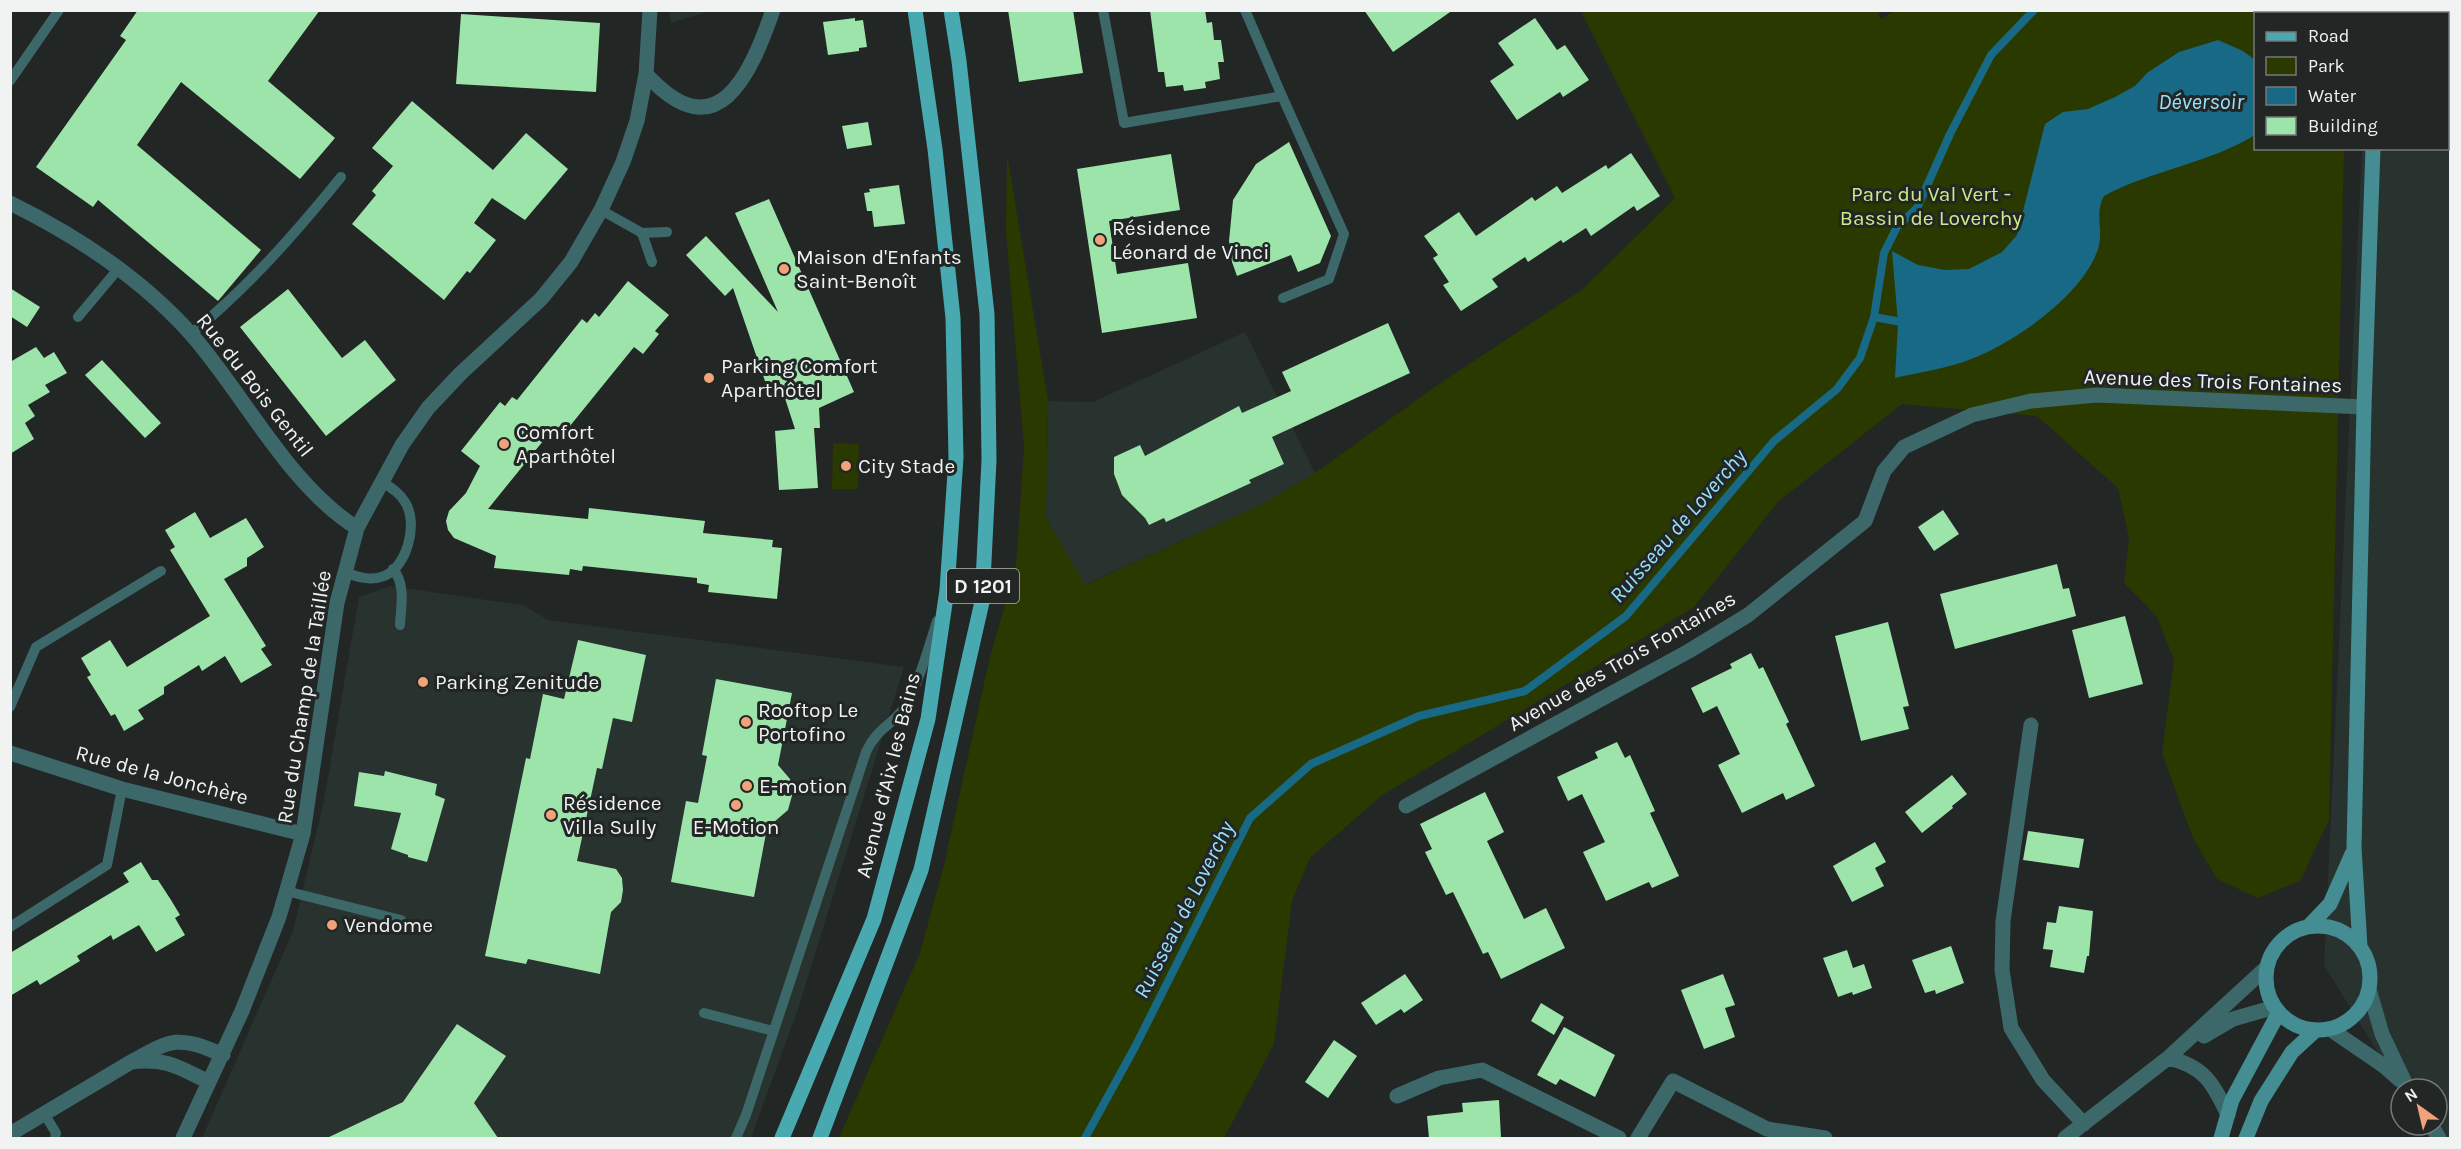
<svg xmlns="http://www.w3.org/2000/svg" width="2461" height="1149" viewBox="0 0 2461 1149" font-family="Karla,sans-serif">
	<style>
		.built { fill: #28322f }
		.green { fill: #2a3900 }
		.water { fill: #176985 }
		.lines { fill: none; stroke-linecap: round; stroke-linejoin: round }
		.stream { stroke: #176985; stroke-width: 8 }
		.building { fill: #9ce4aa }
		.lane { stroke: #3c686a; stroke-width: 10 }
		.street { stroke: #3c686a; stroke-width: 15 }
		.secondary { stroke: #448d92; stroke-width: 15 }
		.primary { stroke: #48aab0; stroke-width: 15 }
		.poi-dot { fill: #f0a27a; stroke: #222625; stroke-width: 2 }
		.labels { text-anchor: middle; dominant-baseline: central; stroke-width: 6; stroke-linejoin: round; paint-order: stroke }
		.shield { fill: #222625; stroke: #b3b6b5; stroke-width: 1.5 }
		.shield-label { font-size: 20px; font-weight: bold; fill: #f1f3f3 }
		.park-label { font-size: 21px; fill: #caed84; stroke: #222625 }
		.poi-label { font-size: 21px; fill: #f1f3f3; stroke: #222625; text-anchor: start }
		.street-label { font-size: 21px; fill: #f1f3f3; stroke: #222625 }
		.water-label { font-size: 22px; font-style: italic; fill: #98e0fe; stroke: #222625 }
	</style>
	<rect width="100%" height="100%" fill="#222625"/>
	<path class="built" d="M669,10H710V11L671,23Z
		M2368,11H2450V1138H2430L2422,1125H2437V1089L2401,1090L2324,965L2362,149L2448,148V14H2368Z
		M1245,332L1315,473L1262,504L1084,585L1046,518L1048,401L1093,402Z
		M390,586L523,605L548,620L904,667L798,1009L751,1138H202L293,931L324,800L359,597Z"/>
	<path class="green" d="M1877,10L1881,19L1895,10L2346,11V14H2256V148L2344,149L2329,820L2300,881L2258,898L2217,879L2193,838L2162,753L2174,660L2157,617L2124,583L2129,538L2118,488L2037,416L1902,404L1779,501L1694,607L1381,796L1310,858L1292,901L1274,1044L1224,1138H839L920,953L944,865L990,657L1016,567L1024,447L1006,232L1007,154L1048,401L1046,518L1085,585L1262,504L1315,473L1439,384L1583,289L1675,198L1581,11Z
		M833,443L859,444L858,489H832Z"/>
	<path class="water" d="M2218,40L2243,51L2255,60V135C2210,163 2152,170 2104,196C2094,213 2104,231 2098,249C2083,295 2014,343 1971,359C1947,369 1919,372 1895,378L1898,323L1892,251L1918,265L1945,270L1969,269L2002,252L2017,235L2045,124L2063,112L2088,109L2115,97L2135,86L2147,73L2179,52Z"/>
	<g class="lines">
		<path class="stream" d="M1874,317L1907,323
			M1085,1138L1135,1047L1250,818L1311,764L1419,716L1525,691L1626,616L1774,441L1837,389L1860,358L1874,317L1884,253L1897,227L1917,208L1950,134L1991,55L2034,10"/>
	</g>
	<path class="building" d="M138,10H320L268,81L335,138L300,179L181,82L137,145L261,250L218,301L98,200L93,207L36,167L126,40L120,36Z
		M1008,10H1073L1083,73L1019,82Z
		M1150,10H1205L1207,23L1212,22L1214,40H1221L1224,62H1218L1220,79L1205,82L1206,88L1184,91L1183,85L1166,87L1164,72H1158Z
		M1364,10H1453L1393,52Z
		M461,14L600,23L596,92L456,84Z
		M855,18V21L863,20L867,47L859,48V51L828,55L823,22Z
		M1535,18L1557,50L1565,45L1589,80L1563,97L1560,92L1517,120L1490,81L1514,65L1498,43Z
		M412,101L493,170L526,133L568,169L525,220L492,198L474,223L496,240L470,273L467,271L444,300L352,224L376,195L372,191L393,166L372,148Z
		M868,122L872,145L847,149L842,126Z
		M1289,142L1331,236L1320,263L1298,272L1291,255L1237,276L1232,262L1229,241L1233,200L1256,164Z
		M1631,153L1660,196L1637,211L1634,206L1591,236L1586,228L1563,243L1561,240L1528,262L1525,257L1492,279L1498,287L1461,311L1443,285L1449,282L1433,258L1438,255L1424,236L1459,212L1476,236L1532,197L1535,201L1557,186L1562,193L1606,165L1608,169Z
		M1171,154L1180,210L1109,221L1117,274L1188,263L1197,318L1102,333L1077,169Z
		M899,185L905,224L874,227L872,211H867L864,193L870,192L869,189Z
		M769,199L854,392L819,408L820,428H814L818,488L779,490L775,431L795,429L779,380L766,384L733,288L725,296L686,255L706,236L778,312L735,213Z
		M628,281L669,315L655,331L659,334L643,354L634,347L561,437L552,430L488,509L588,519L589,508L705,521L703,533L773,540L772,547L782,548L777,599L708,592L709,585L697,583V578L583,566L582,571L570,569L569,575L494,568L496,556L454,538L448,530L446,521L449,511L466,493L480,466L461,451L500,402L505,406L512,397L517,400L582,319L587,323L595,313L599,317Z
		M10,288L40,307L27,327L10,316Z
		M288,289L342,358L365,340L396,380L326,436L240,327Z
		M1388,323L1410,373L1272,437L1284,464L1249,480L1251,483L1166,522L1164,518L1149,525L1145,518L1122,495L1114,474V457L1140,445L1145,456L1239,406L1242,413L1291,391L1282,372Z
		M36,347L44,358L54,352L67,373L45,385L50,392L28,405L35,416L25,423L34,439L10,454V362Z
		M102,360L161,423L145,438L85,375Z
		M1943,510L1959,534L1934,551L1918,527Z
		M195,512L210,538L246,518L264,547L247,558V566L224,579L266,646L261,649L272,665L241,683L225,656L202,671L199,665L164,687V694L138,710L144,719L124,731L115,714L111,716L87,677L91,675L81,658L110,640L127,667L210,616L170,550L175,547L165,530Z
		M2057,564L2063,589L2069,588L2076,616L1955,649L1940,594Z
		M2125,616L2143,684L2089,698L2072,630Z
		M1888,622L1909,706L1903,707L1909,729L1861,741L1835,636Z
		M578,640L646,655L632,722L613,718L602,769L597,768L577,861L616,869L622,878L623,890L621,902L611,912L600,974L528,959L526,964L485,956L526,758L530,759L543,694L564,699Z
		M1751,653L1759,669L1763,667L1789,722L1786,724L1815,786L1786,800L1783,793L1742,813L1718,765L1740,754L1717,706L1703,713L1691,688L1732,668L1730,664Z
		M716,679L792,693L778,765L790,779L793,792L788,810L767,828L754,897L671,882L686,801L698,803L707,756L702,755Z
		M1617,742L1625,758L1630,755L1655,811L1650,813L1679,876L1652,888L1649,882L1606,901L1583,852L1605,842L1582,794L1568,801L1557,777L1598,758L1595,752Z
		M385,771L437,784L435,795L445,799L427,862L408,857V855L391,849L401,813L354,806L359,772L384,776Z
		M1952,775L1967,794L1952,806L1953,808L1922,833L1905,812Z
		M1485,792L1504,832L1487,841L1524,919L1546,908L1565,948L1501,979L1488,952L1483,954L1453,892L1446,895L1425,852L1432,849L1420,824Z
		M2028,831L2084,839L2079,868L2023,860Z
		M1875,842L1886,862L1875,868L1884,886L1852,902L1833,866Z
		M141,862L152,880H158L171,900L180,915L175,918L185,935L156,952L139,925L113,940L111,935L77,956L80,961L40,985L37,980L10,996V953L129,882L123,873Z
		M2059,906L2093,911L2089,956H2087L2084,973L2050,967L2053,950L2043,949L2047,922L2056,923Z
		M1951,946L1964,983L1936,994L1935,990L1925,993L1912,960Z
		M1847,950L1853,968L1864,964L1872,988L1853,995L1852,992L1838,997L1823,958Z
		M1405,974L1423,1000L1404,1013L1401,1009L1376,1025L1361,1003Z
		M1723,974L1735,1005L1725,1008L1735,1037L1704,1049L1681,990Z
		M1541,1003L1564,1017L1554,1035L1531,1021Z
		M457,1024L506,1056L474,1103L498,1138H327L403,1102Z
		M1564,1027L1615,1055L1595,1097L1560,1079L1556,1085L1537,1075Z
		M1334,1040L1357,1056L1328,1098L1305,1082Z
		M1499,1100L1501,1138H1429L1427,1116L1463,1112L1462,1103Z"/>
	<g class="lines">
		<path class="lane" d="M1103,10L1124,123L1282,96L1245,10
			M10,81L59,10
			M1282,96L1344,234L1329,279L1283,298
			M601,210L642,233L652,262
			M642,233L667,232
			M78,317L119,268
			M191,334C249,286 294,235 341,177
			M393,569C406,585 401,605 400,625
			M344,572C356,576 368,581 381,577C407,570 419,523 405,502C399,492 390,487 381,481
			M10,707L36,647L161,571
			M286,891L401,920
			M10,927L107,865L122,789
			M704,1013L773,1031
			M45,1115L56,1133L55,1138
			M736,1138L746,1115L866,752C877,727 895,724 905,706C920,680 928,649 937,621"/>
		<path class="street" d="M646,74C717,152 750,76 773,10
			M10,203C77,236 141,278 191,334C244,394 288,485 357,528
			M2031,725L2003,921L2002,970L2011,1028L2043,1080L2084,1124
			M10,753L122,789L303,834
			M1406,806L1689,651L1748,615L1865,521L1884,471L1904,447L1972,415L2031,401L2097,395L2364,407
			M2369,989L2382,1034L2408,1089
			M2330,1029L2384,1066L2400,1080
			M2204,1036L2233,1019L2275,1007
			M2168,1058C2204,1066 2213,1083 2228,1115
			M209,1082C178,1067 167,1058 131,1062C172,1039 178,1035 223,1055
			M1397,1096L1439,1078L1482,1070L1619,1138
			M2431,1125L2439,1138
			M10,1134L131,1062
			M183,1138L242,1011L279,917L303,834L337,603L357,528L402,445L428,408L460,374L541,299L571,262L601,210L623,162L637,121L646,74L650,10
			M1638,1138L1673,1081L1767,1129L1825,1138
			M2065,1138L2168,1058L2267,967"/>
		<path class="secondary" d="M2378,14V10
			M2266 978a52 52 0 1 1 104 0a52 52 0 1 1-104 0Z
			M2308,927L2330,904L2352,854
			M2360,947L2354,847L2364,407L2373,148
			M2221,1138L2232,1100L2279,1012
			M2246,1138L2261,1101L2292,1052L2316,1030"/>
		<path class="primary" d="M782,1138L874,919L928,719L947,590L956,458L953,318L935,149L915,10
			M820,1138L921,870L982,602L989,460L987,314L959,61L951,10"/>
	</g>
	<g class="poi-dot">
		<circle cx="1100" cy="240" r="6"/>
		<circle cx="784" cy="269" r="6"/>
		<circle cx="709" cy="378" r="6"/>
		<circle cx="504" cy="444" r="6"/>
		<circle cx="846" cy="466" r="6"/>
		<circle cx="423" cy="682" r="6"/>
		<circle cx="746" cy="722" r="6"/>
		<circle cx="747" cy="786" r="6"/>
		<circle cx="736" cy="805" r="6"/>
		<circle cx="551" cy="815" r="6"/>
		<circle cx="332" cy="925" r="6"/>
	</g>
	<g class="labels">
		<rect class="shield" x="947" y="569" width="72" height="34" rx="4.5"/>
		<g class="shield-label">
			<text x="983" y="586">D 1201</text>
		</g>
		<g class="park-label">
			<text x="1931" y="194">Parc du Val Vert -<tspan x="1931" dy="24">Bassin de Loverchy</tspan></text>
		</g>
		<g class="poi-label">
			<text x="1112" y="228">Résidence<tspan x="1112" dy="24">Léonard de Vinci</tspan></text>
			<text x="796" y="257">Maison d'Enfants<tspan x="796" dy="24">Saint-Benoît</tspan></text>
			<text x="721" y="366">Parking Comfort<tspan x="721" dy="24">Aparthôtel</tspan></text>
			<text x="516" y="432">Comfort<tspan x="516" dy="24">Aparthôtel</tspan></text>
			<text x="858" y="466">City Stade</text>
			<text x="435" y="682">Parking Zenitude</text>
			<text x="758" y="710">Rooftop Le<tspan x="758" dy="24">Portofino</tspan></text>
			<text x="759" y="786">E-motion</text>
			<text x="563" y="803">Résidence<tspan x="563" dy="24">Villa Sully</tspan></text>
			<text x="736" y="827" text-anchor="middle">E-Motion</text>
			<text x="344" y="925">Vendome</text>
		</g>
		<g class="street-label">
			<text transform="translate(2213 381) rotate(2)">Avenue des Trois Fontaines</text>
			<text transform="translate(255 385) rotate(52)">Rue du Bois Gentil</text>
			<text transform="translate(1622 661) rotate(-30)">Avenue des Trois Fontaines</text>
			<text transform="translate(304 697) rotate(-81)">Rue du Champ de la Taillée</text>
			<text transform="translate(162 775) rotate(15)">Rue de la Jonchère</text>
			<text transform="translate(888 775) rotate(-76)">Avenue d'Aix les Bains</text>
		</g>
		<g class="water-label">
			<text x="2201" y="102">Déversoir</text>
			<text transform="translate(1678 526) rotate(-49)">Ruisseau de Loverchy</text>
			<text transform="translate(1184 910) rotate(-63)">Ruisseau de Loverchy</text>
		</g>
	</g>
	<rect width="2461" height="1149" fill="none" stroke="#f1f3f3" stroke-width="24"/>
	<rect x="2254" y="12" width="195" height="138" fill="#222625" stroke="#757877" stroke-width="1.5"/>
	<rect x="2266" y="32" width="30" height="9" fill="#48aab0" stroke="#757877" stroke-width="1.5"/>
	<text x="2308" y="42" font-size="18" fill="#f1f3f3">Road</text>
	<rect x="2266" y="57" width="30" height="18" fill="#2a3900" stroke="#757877" stroke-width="1.5"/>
	<text x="2308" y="72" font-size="18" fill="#f1f3f3">Park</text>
	<rect x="2266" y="87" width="30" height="18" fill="#176985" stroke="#757877" stroke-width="1.5"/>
	<text x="2308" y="102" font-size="18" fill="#f1f3f3">Water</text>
	<rect x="2266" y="117" width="30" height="18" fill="#9ce4aa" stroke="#757877" stroke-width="1.5"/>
	<text x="2308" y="132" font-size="18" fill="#f1f3f3">Building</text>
	<g transform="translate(2419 1107) rotate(326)"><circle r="28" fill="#222625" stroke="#757877" stroke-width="1.5"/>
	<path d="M0-4.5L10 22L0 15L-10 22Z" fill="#f0a27a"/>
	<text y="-9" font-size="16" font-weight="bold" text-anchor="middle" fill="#f1f3f3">N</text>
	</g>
</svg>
